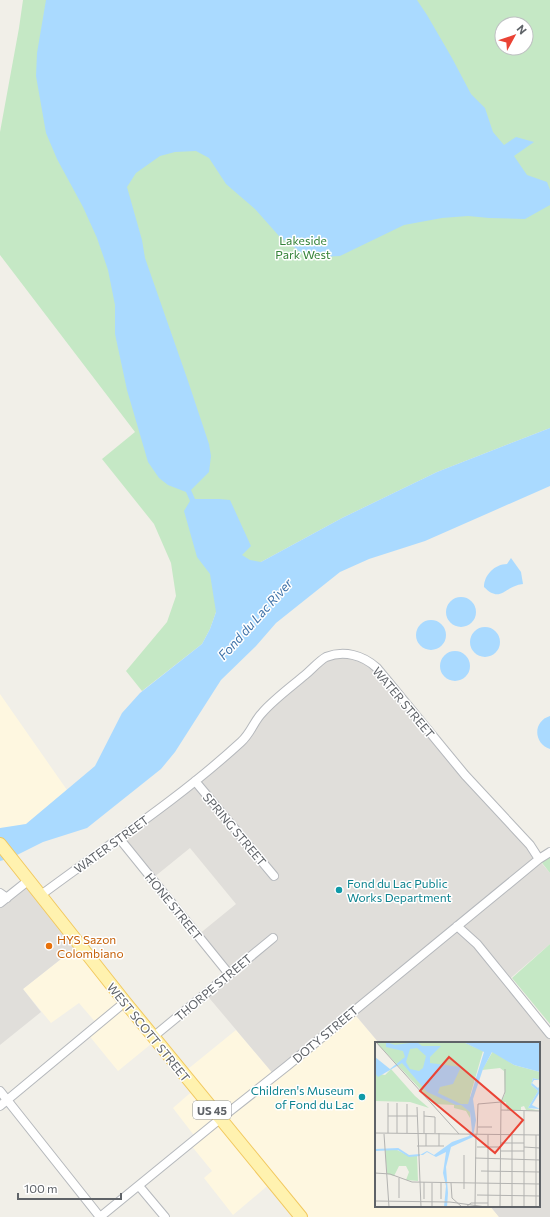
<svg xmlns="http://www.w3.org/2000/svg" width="550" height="1217" viewBox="0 0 550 1217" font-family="Commissioner,sans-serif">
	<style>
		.commercial { fill: #fef7e0 }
		.industrial { fill: #e0deda }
		.green { fill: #c5e8c5; fill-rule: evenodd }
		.water { fill: #aadaff }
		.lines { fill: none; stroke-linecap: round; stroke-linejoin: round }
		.minor-casing { stroke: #b5b8bc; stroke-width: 10 }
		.primary-casing { stroke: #f2c960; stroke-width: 14 }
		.minor { stroke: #fff; stroke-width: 8 }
		.primary { stroke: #fff2af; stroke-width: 12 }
		.culture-dot { fill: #0f9aa8; stroke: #fff; stroke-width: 1.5 }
		.food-dot { fill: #e8710a; stroke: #fff; stroke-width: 1.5 }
		.labels { text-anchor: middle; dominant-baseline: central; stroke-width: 3; stroke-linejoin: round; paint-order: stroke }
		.shield { fill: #fff; stroke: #8f9295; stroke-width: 1 }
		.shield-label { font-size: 11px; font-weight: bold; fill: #5f6368 }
		.park-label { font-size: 12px; fill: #348238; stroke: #fff }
		.street-label { font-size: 12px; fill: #5f6368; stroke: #fff }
		.culture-label { font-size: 12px; fill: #0d838f; stroke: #fff; text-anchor: start }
		.food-label { font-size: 12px; fill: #c56008; stroke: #fff; text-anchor: start }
		.water-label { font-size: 13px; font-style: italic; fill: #4174aa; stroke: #fff }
		.inset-river { fill: none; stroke: #aadaff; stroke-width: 2 }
		.inset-road { fill: none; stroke: #b3b3b1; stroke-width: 1 }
		.view { fill: #ea4335; fill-opacity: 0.15; stroke: #ea4335; stroke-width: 2 }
		.inset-edge { fill: none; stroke: #5f6368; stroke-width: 2 }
	</style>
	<rect width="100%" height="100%" fill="#f1efe8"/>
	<path class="commercial" d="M0,694L67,790L26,824L0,829Z
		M80,944L156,1040L118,1071L87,1033L97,1024L79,1003L51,1023L23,989Z
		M352,1011L379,1043H376V1206H490L499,1217H301L272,1182L233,1215L204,1178L212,1171L190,1144L196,1138L173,1108L189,1094L196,1090L183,1073L236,1030L275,1076Z"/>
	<path class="industrial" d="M332,655L368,661L550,873V944L507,981L550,1034V1217H499L490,1206H539V1043H379L352,1011L275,1076L205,993L229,974L198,935L236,904L190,848L153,878L119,838L195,781L324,658Z
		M29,880L80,944L23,989L41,1012L0,1045V893L7,897Z"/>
	<path class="green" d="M23,0H550V428L437,472L342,518L261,562L216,612L210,629L202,644L142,691L126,671L167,622L176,596L171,563L154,524L102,459L135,432L0,255V132L19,28ZM502,24H526V48H502Z
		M550,852V873L539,859Z
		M550,944V1024L512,978Z"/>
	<path class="water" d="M46,0H417L427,15L452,58L471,94L485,108L493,132L504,145L516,137L534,142L514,156L527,175L547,182L550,190V205L525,219L489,218L468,216L442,218L404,225L340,256L322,257L303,254L279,236L255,209L226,184L209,158L196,151L175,152L160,156L136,173L127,187L142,240L145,258L188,381L209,444L211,456L209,472L191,490L195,499H219L230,500L251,546L242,555L250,560L261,562L342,518L437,472L550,428V486L425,541L369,559L340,572L276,623L256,646L221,680L175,752L161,769L87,828L43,842L11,858L0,861V828L26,824L95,766L122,713L140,693L202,644L210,629L216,612L210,574L197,557L184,511L190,501L186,492L168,485L159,478L148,462L127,390L115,334V305L108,270L97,238L83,207L57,159L46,133L36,76L37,53Z
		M511,558L521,572L523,584C504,586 501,604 484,587C484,575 495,564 507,564Z
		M446 612a15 15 0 1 1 30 0a15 15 0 1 1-30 0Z
		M416 635a15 15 0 1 1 30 0a15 15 0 1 1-30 0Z
		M470 642a15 15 0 1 1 30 0a15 15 0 1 1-30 0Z
		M440 666a15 15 0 1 1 30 0a15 15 0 1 1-30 0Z
		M550,716V749C533,743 533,721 550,716Z"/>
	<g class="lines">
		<defs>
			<path id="minor" d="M195,781L274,876
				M119,838L229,974
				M0,893L7,898
				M41,895C108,845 179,799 241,742C251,733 254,721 262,713C273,700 292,686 305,675C312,669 319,661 326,657C344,650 363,655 377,668L465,775L530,845L539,859
				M0,903L29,880
				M457,926L477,944L550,1034
				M153,1037L273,938
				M0,1091L100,1217
				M0,1106L125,1002
				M139,1186L165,1217
				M100,1217L220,1119L287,1066L539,859L550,852"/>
			<path id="primary" d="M0,844L125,1002L301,1217"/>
		</defs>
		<use href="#minor" class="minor-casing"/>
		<use href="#primary" class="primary-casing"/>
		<use href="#minor" class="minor"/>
		<use href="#primary" class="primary"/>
	</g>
	<g class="culture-dot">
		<circle cx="339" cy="890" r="4"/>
		<circle cx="362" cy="1097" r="4"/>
	</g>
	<circle class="food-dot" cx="49" cy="946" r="4"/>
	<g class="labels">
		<rect class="shield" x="193" y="1101" width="38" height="18" rx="3"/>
		<g class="shield-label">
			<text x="212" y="1110">US 45</text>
		</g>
		<g class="park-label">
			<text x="303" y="240">Lakeside<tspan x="303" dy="14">Park West</tspan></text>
		</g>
		<g class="street-label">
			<text transform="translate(404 702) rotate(50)">WATER STREET</text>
			<text transform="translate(235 829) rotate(50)">SPRING STREET</text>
			<text transform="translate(111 844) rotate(-36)">WATER STREET</text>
			<text transform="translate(174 906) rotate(51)">HONE STREET</text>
			<text transform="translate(213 987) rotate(-40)">THORPE STREET</text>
			<text transform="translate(149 1032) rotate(51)">WEST SCOTT STREET</text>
			<text transform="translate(325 1034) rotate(-40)">DOTY STREET</text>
		</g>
		<g class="culture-label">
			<text x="347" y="883">Fond du Lac Public<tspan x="347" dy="14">Works Department</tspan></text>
			<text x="354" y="1090" text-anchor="end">Children's Museum<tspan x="354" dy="14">of Fond du Lac</tspan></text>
		</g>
		<g class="food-label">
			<text x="57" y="939">HYS Sazon<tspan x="57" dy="14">Colombiano</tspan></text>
		</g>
		<g class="water-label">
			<text transform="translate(255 619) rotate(-48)">Fond du Lac River</text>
		</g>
	</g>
	<g transform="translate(375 1042)">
		<rect width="165" height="165" fill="#f1efe8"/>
		<path d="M1,0H88L108,9L95,54V76L91,69L79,66V63L59,62ZM118,9L139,23L165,30V38L158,36L156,43L163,49L153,66L165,69L151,68L149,64L146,65V68H132L131,60H126L130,52L129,29L125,26L107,28ZM16,27L40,54L54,66L35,60L0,59V31L10,33ZM10,108H22L34,114L42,113L43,139L31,138L34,130L31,124H24L19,134L12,132Z" fill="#c5e8c5"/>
		<path d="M11,0L20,3L42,0L47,4H66L55,15V21L86,25L78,42L65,45L63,51L86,62H93L109,10L88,0H165V30L139,23L117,10L108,27L98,57L101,78L98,95L76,105L71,125L73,151L72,165H69L71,144L68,131L71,110L61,115L52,110L48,113H45L52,109L59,113L77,100L94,94L97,89L95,70L86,63H81L52,50L27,21L3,35L0,31V15L15,27L30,15L28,9L11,5ZM42,6L51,14L48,26L44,29L35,27L31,20L35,7ZM158,36L165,38H159L157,41L163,46L165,44V50L157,63L165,67L153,66L163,49L156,43Z" fill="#aadaff" fill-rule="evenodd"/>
		<path class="inset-river" d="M0,108L23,107L34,114L45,113"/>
		<path class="inset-road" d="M1,0L84,92M13,61V91M32,62V91M42,65L46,165M126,68L165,69M49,69V91M149,69V93M13,74H42M49,74L60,75V91M103,85H117M0,91L165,93M22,91V61M51,91V104M9,92L14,165M102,92L103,62L126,60M125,101H149M42,104H69M64,104V91M102,105H125M149,105L165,106M125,109H149M89,113V147M100,116L165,118M106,129L165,130M0,131L15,132L37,140L165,142M24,136V156M57,141V165M76,141L77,156L87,165M102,153L165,154M49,157V140M66,157V140M0,159L75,160L111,165M100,164L101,92M91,165L96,161H113M113,165V93M125,165L126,60L130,50V27M137,165V93M149,165V93M161,165V93"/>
		<path class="view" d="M74,15L148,78L120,111L45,49Z"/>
		<rect width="165" height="165" class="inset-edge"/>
	</g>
	<g transform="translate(514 36) rotate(50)"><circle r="19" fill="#ffffff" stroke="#bfc1c3"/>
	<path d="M0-3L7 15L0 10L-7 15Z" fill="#ea4335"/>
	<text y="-6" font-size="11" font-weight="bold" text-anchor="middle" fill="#5f6368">N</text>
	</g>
	<path d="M18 1193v6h103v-6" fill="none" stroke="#5f6368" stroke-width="2"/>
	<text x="24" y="1193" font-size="12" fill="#5f6368" stroke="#ffffff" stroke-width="3" paint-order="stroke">100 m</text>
</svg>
